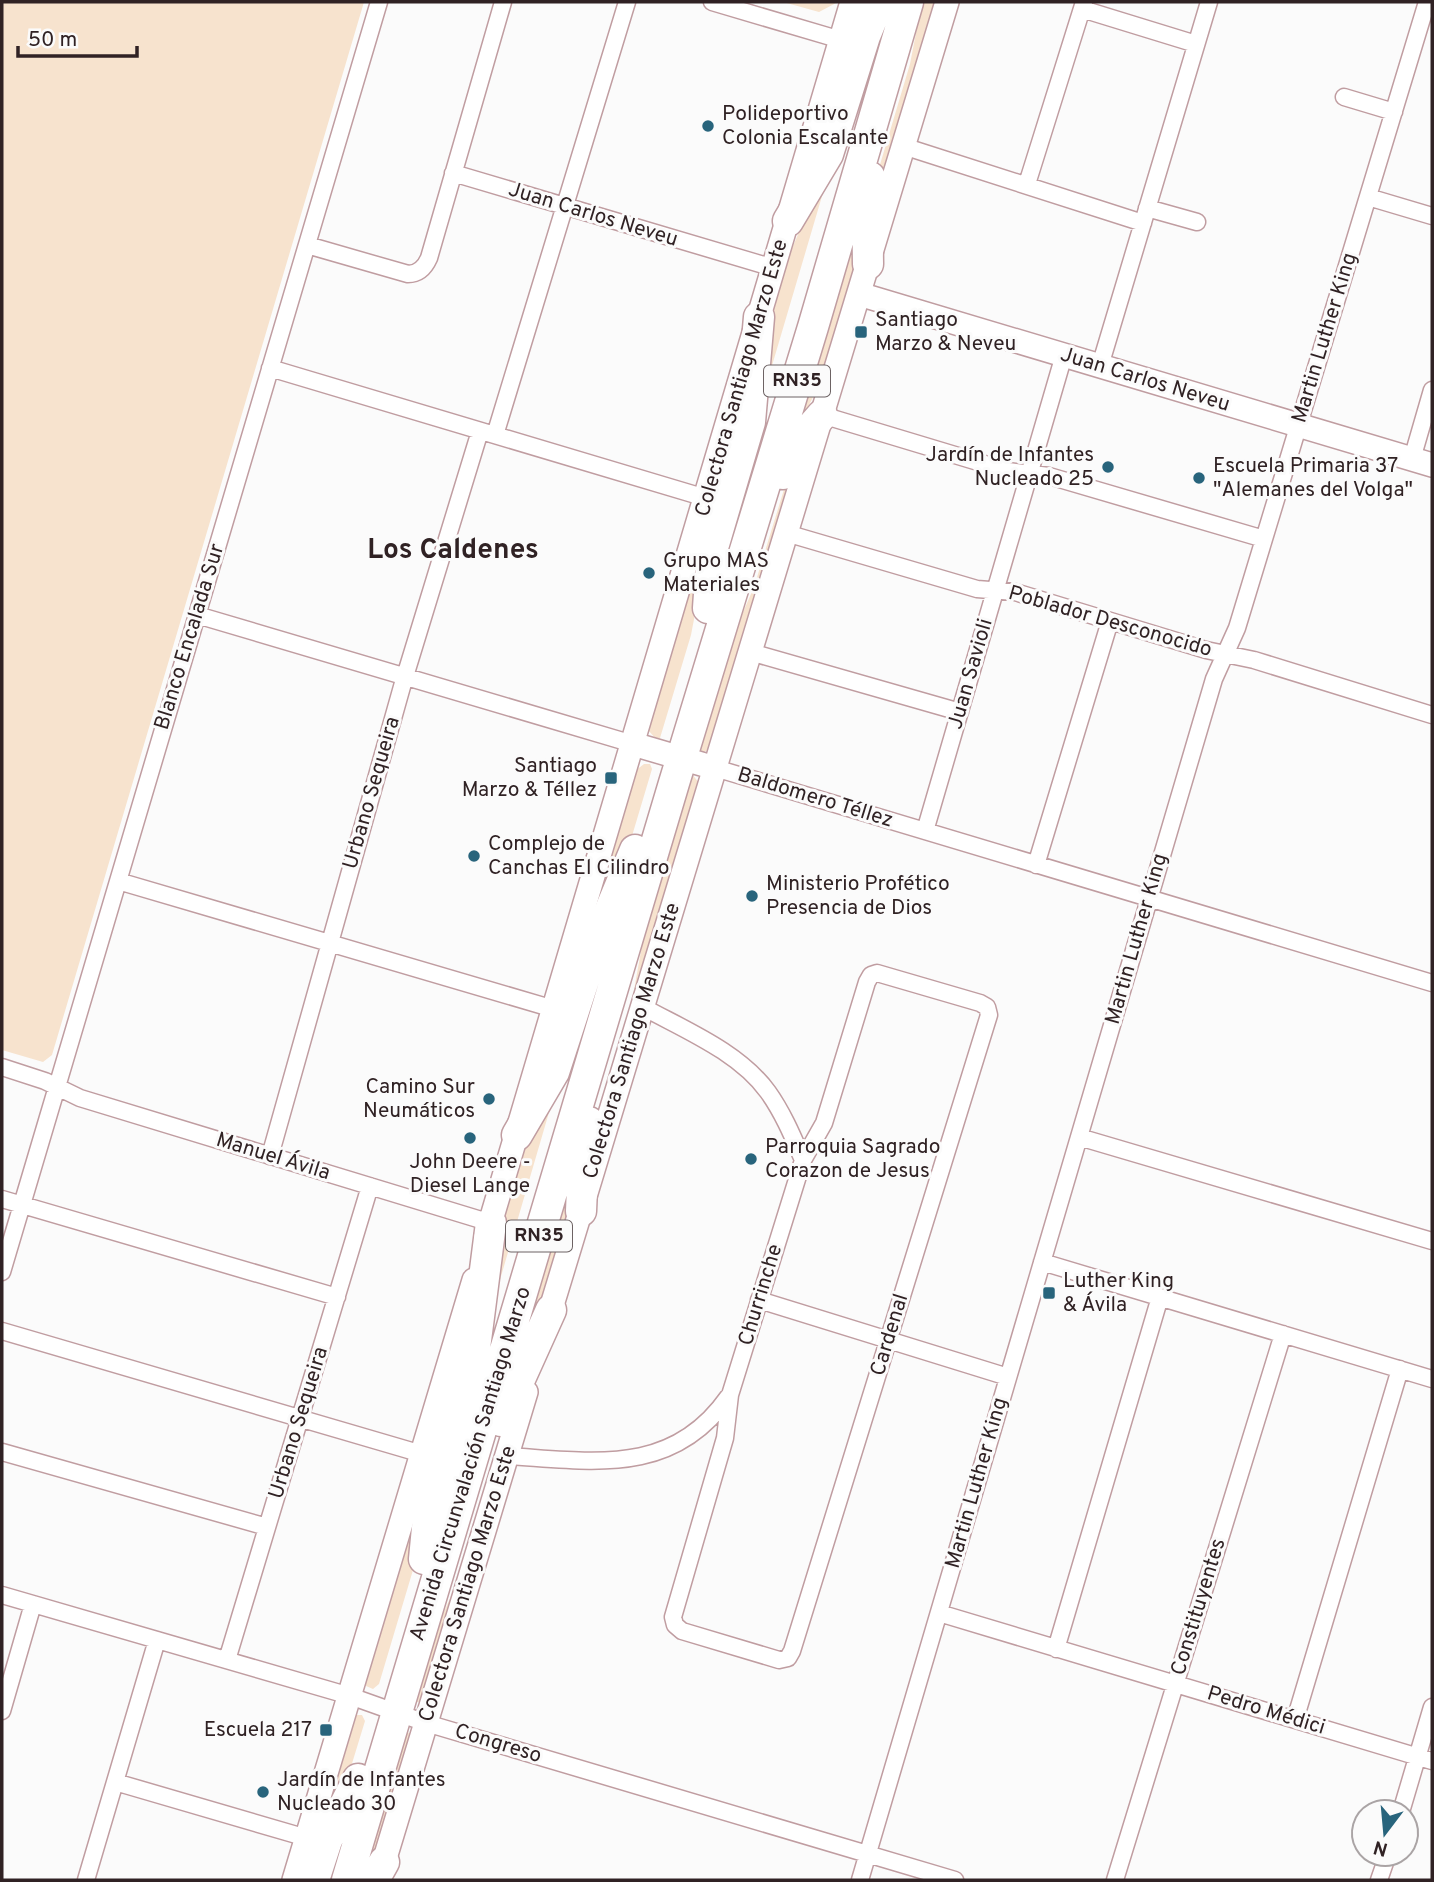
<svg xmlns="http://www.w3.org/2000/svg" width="1434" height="1882" viewBox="0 0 1434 1882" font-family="Overpass,sans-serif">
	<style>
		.green { fill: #f7e3ce }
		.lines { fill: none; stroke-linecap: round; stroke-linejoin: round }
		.street-casing { stroke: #c09da1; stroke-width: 19 }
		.secondary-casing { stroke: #c09da1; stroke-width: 26 }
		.highway-casing { stroke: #c09da1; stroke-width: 33 }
		.street { stroke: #fff; stroke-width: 16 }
		.secondary { stroke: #fff; stroke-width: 23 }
		.highway { stroke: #fff; stroke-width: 30 }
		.poi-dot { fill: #28647c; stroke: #fbfbfb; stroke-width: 2.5 }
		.labels { text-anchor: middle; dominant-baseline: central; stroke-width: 6; stroke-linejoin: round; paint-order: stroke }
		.shield { fill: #fbfbfb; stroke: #6d6364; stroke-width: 2 }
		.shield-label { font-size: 19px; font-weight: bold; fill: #302224 }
		.poi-label { font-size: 21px; fill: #302224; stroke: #fbfbfb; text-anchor: start }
		.street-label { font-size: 21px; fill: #302224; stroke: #fbfbfb }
		.district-label { font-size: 28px; font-weight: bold; fill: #302224; stroke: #fbfbfb }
	</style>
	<rect width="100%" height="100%" fill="#fbfbfb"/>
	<path class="green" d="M2,2H364L52,1055L43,1062L2,1050Z
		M783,2H838L819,12Z
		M922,2H939L877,206L876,178L910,64Z
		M827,168L830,169L761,403L767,326L786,262Z
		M859,203L855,277L825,374L794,434Z
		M745,396L707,551L691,635L660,738L656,739L648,730Z
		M803,442L711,748L704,752L697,750L720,665L754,587L790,470Z
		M644,764H650L652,769L629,846L549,1071L635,771Z
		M692,774L699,783L631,1007L646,923Z
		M557,1085L485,1331L497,1231L518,1160Z
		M576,1146L573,1204L542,1312L509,1387Z
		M470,1330L413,1570L379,1684L373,1689L366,1686L364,1682Z
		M455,1587L423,1701L413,1703L421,1664Z
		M355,1715H362L365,1721L350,1770L318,1845L351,1719Z
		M406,1731L413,1736L373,1872L356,1880Z"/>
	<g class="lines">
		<defs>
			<path id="street" d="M712,2L841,40
				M1082,9L1196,44
				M1344,97L1394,112
				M903,146L1143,223
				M453,173L774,268
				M1027,184L1084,2
				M1368,197L1432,216
				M1147,208L1197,222
				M307,245L408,274C419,274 425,267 429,258L503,2
				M1100,366L1209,2
				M270,368L706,498
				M822,415L1008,471L1049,476L1264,539
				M495,435L627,2
				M1412,459L1432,390
				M786,533L977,589L1015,592L1206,650L1254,660L1432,715
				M197,615L633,744
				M750,652L960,712
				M715,768L1432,983
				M925,831L1064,355
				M1036,865L1110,621
				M118,881L554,1009
				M877,973L980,1003L987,1007L989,1015L792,1651L788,1658L779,1660L682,1631L675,1625L673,1617L725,1438L730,1395L803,1160L824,1123L867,982L871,975Z
				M643,1007C685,1030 739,1052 768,1092C783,1113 793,1137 803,1160
				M2,1067L45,1081L80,1098L491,1223
				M1079,1137L1432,1241
				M270,1156L403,683L480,431
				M2,1199L337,1297
				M1042,1262L1432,1379
				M2,1272L379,2
				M759,1300L1008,1377
				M2,1331L422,1454
				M2,1452L267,1527
				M507,1456C592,1461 672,1477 728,1397
				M2,1595L350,1696L426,1723L955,1880
				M939,1613L1432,1761
				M1056,1649L1160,1297
				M227,1660L370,1186
				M2,1711L33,1604
				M1295,1720L1400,1369
				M115,1782L307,1838
				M1401,1812L1432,1707
				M86,1880L157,1640
				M860,1880L1214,679L1237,628L1427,2
				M1115,1880L1283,1334
				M1379,1880L1388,1854"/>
			<path id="secondary" d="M859,294L1432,465
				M633,744L715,768
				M486,1237L852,2
				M546,1325L947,2
				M379,1878L526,1392
				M294,1880L474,1280"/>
			<path id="highway" d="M788,221L828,154L865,36L879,2
				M868,264L867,199L870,177
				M783,474L794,447L822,415
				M708,608L712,551L750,422L759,317
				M517,1135L554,1072L595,946L635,850
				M581,1211L584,1143L589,1122
				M501,1421L551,1310
				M424,1559L429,1507L475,1348L491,1223
				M314,1880L327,1840L358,1779
				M347,1880L674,783L813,327L908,2
				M374,1880L384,1862"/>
		</defs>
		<use href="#street" class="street-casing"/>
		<use href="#secondary" class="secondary-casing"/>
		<use href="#highway" class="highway-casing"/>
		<use href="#street" class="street"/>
		<use href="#secondary" class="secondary"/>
		<use href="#highway" class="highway"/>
	</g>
	<g class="poi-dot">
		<circle cx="708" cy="126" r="7"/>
		<rect x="854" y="325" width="14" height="14" rx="3.5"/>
		<circle cx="1108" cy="467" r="7"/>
		<circle cx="1199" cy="478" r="7"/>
		<circle cx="649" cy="573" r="7"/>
		<rect x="604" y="771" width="14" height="14" rx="3.5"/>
		<circle cx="474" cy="856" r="7"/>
		<circle cx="752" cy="896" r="7"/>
		<circle cx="489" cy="1099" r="7"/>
		<circle cx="470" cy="1138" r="7"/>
		<circle cx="751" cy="1159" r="7"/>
		<rect x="1042" y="1286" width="14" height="14" rx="3.5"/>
		<rect x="319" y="1723" width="14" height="14" rx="3.5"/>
		<circle cx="263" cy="1792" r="7"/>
	</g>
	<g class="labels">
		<g class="shield">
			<rect x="764" y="365.5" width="66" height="31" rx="5"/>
			<rect x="506" y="1220.5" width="66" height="31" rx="5"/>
		</g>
		<g class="shield-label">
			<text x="797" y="381">RN35</text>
			<text x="539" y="1236">RN35</text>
		</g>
		<g class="poi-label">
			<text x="722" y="114">Polideportivo<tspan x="722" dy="24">Colonia Escalante</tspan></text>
			<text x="875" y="320">Santiago<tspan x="875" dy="24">Marzo &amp; Neveu</tspan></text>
			<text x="1094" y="455" text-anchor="end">Jardín de Infantes<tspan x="1094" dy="24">Nucleado 25</tspan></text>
			<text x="1213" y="466">Escuela Primaria 37<tspan x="1213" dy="24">"Alemanes del Volga"</tspan></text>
			<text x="663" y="561">Grupo MAS<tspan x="663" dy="24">Materiales</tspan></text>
			<text x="597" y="766" text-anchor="end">Santiago<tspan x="597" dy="24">Marzo &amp; Téllez</tspan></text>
			<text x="488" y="844">Complejo de<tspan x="488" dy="24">Canchas El Cilindro</tspan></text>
			<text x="766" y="884">Ministerio Profético<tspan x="766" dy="24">Presencia de Dios</tspan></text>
			<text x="475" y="1087" text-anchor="end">Camino Sur<tspan x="475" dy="24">Neumáticos</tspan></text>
			<text x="765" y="1147">Parroquia Sagrado<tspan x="765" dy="24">Corazon de Jesus</tspan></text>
			<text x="470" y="1162" text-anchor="middle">John Deere -<tspan x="470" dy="24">Diesel Lange</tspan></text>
			<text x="1063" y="1281">Luther King<tspan x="1063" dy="24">&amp; Ávila</tspan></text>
			<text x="312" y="1730" text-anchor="end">Escuela 217</text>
			<text x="277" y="1780">Jardín de Infantes<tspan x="277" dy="24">Nucleado 30</tspan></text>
		</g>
		<g class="street-label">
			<text transform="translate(593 215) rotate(17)">Juan Carlos Neveu</text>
			<text transform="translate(1325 338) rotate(-73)">Martin Luther King</text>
			<text transform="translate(742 378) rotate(-74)">Colectora Santiago Marzo Este</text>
			<text transform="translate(1145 380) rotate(17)">Juan Carlos Neveu</text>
			<text transform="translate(1110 622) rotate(16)">Poblador Desconocido</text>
			<text transform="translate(190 637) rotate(-73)">Blanco Encalada Sur</text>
			<text transform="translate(971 674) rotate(-74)">Juan Savioli</text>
			<text transform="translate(372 793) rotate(-74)">Urbano Sequeira</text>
			<text transform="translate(815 798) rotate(17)">Baldomero Téllez</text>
			<text transform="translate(1137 939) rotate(-74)">Martin Luther King</text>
			<text transform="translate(632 1041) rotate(-73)">Colectora Santiago Marzo Este</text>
			<text transform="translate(273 1157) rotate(17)">Manuel Ávila</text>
			<text transform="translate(761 1295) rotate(-73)">Churrinche</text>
			<text transform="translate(890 1335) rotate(-73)">Cardenal</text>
			<text transform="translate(299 1423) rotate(-73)">Urbano Sequeira</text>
			<text transform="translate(471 1464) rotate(-73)">Avenida Circunvalación Santiago Marzo</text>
			<text transform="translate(977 1483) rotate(-74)">Martin Luther King</text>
			<text transform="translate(468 1584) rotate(-73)">Colectora Santiago Marzo Este</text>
			<text transform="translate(1199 1607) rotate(-73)">Constituyentes</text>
			<text transform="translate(1266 1711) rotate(17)">Pedro Médici</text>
			<text transform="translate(498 1744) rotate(17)">Congreso</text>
		</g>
		<g class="district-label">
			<text x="453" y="551">Los Caldenes</text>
		</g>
	</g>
	<rect width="1434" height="1882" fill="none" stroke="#302224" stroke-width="7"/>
	<g transform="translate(1385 1833) rotate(196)"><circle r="33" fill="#fbfbfb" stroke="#aaa4a5" stroke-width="2"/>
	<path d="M0-5L12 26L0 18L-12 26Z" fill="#28647c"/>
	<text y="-10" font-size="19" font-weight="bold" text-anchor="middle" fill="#302224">N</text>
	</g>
	<path d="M18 46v10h119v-10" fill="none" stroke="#302224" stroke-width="3.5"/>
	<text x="28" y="46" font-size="21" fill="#302224" stroke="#fbfbfb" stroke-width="5" paint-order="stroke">50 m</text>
</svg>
